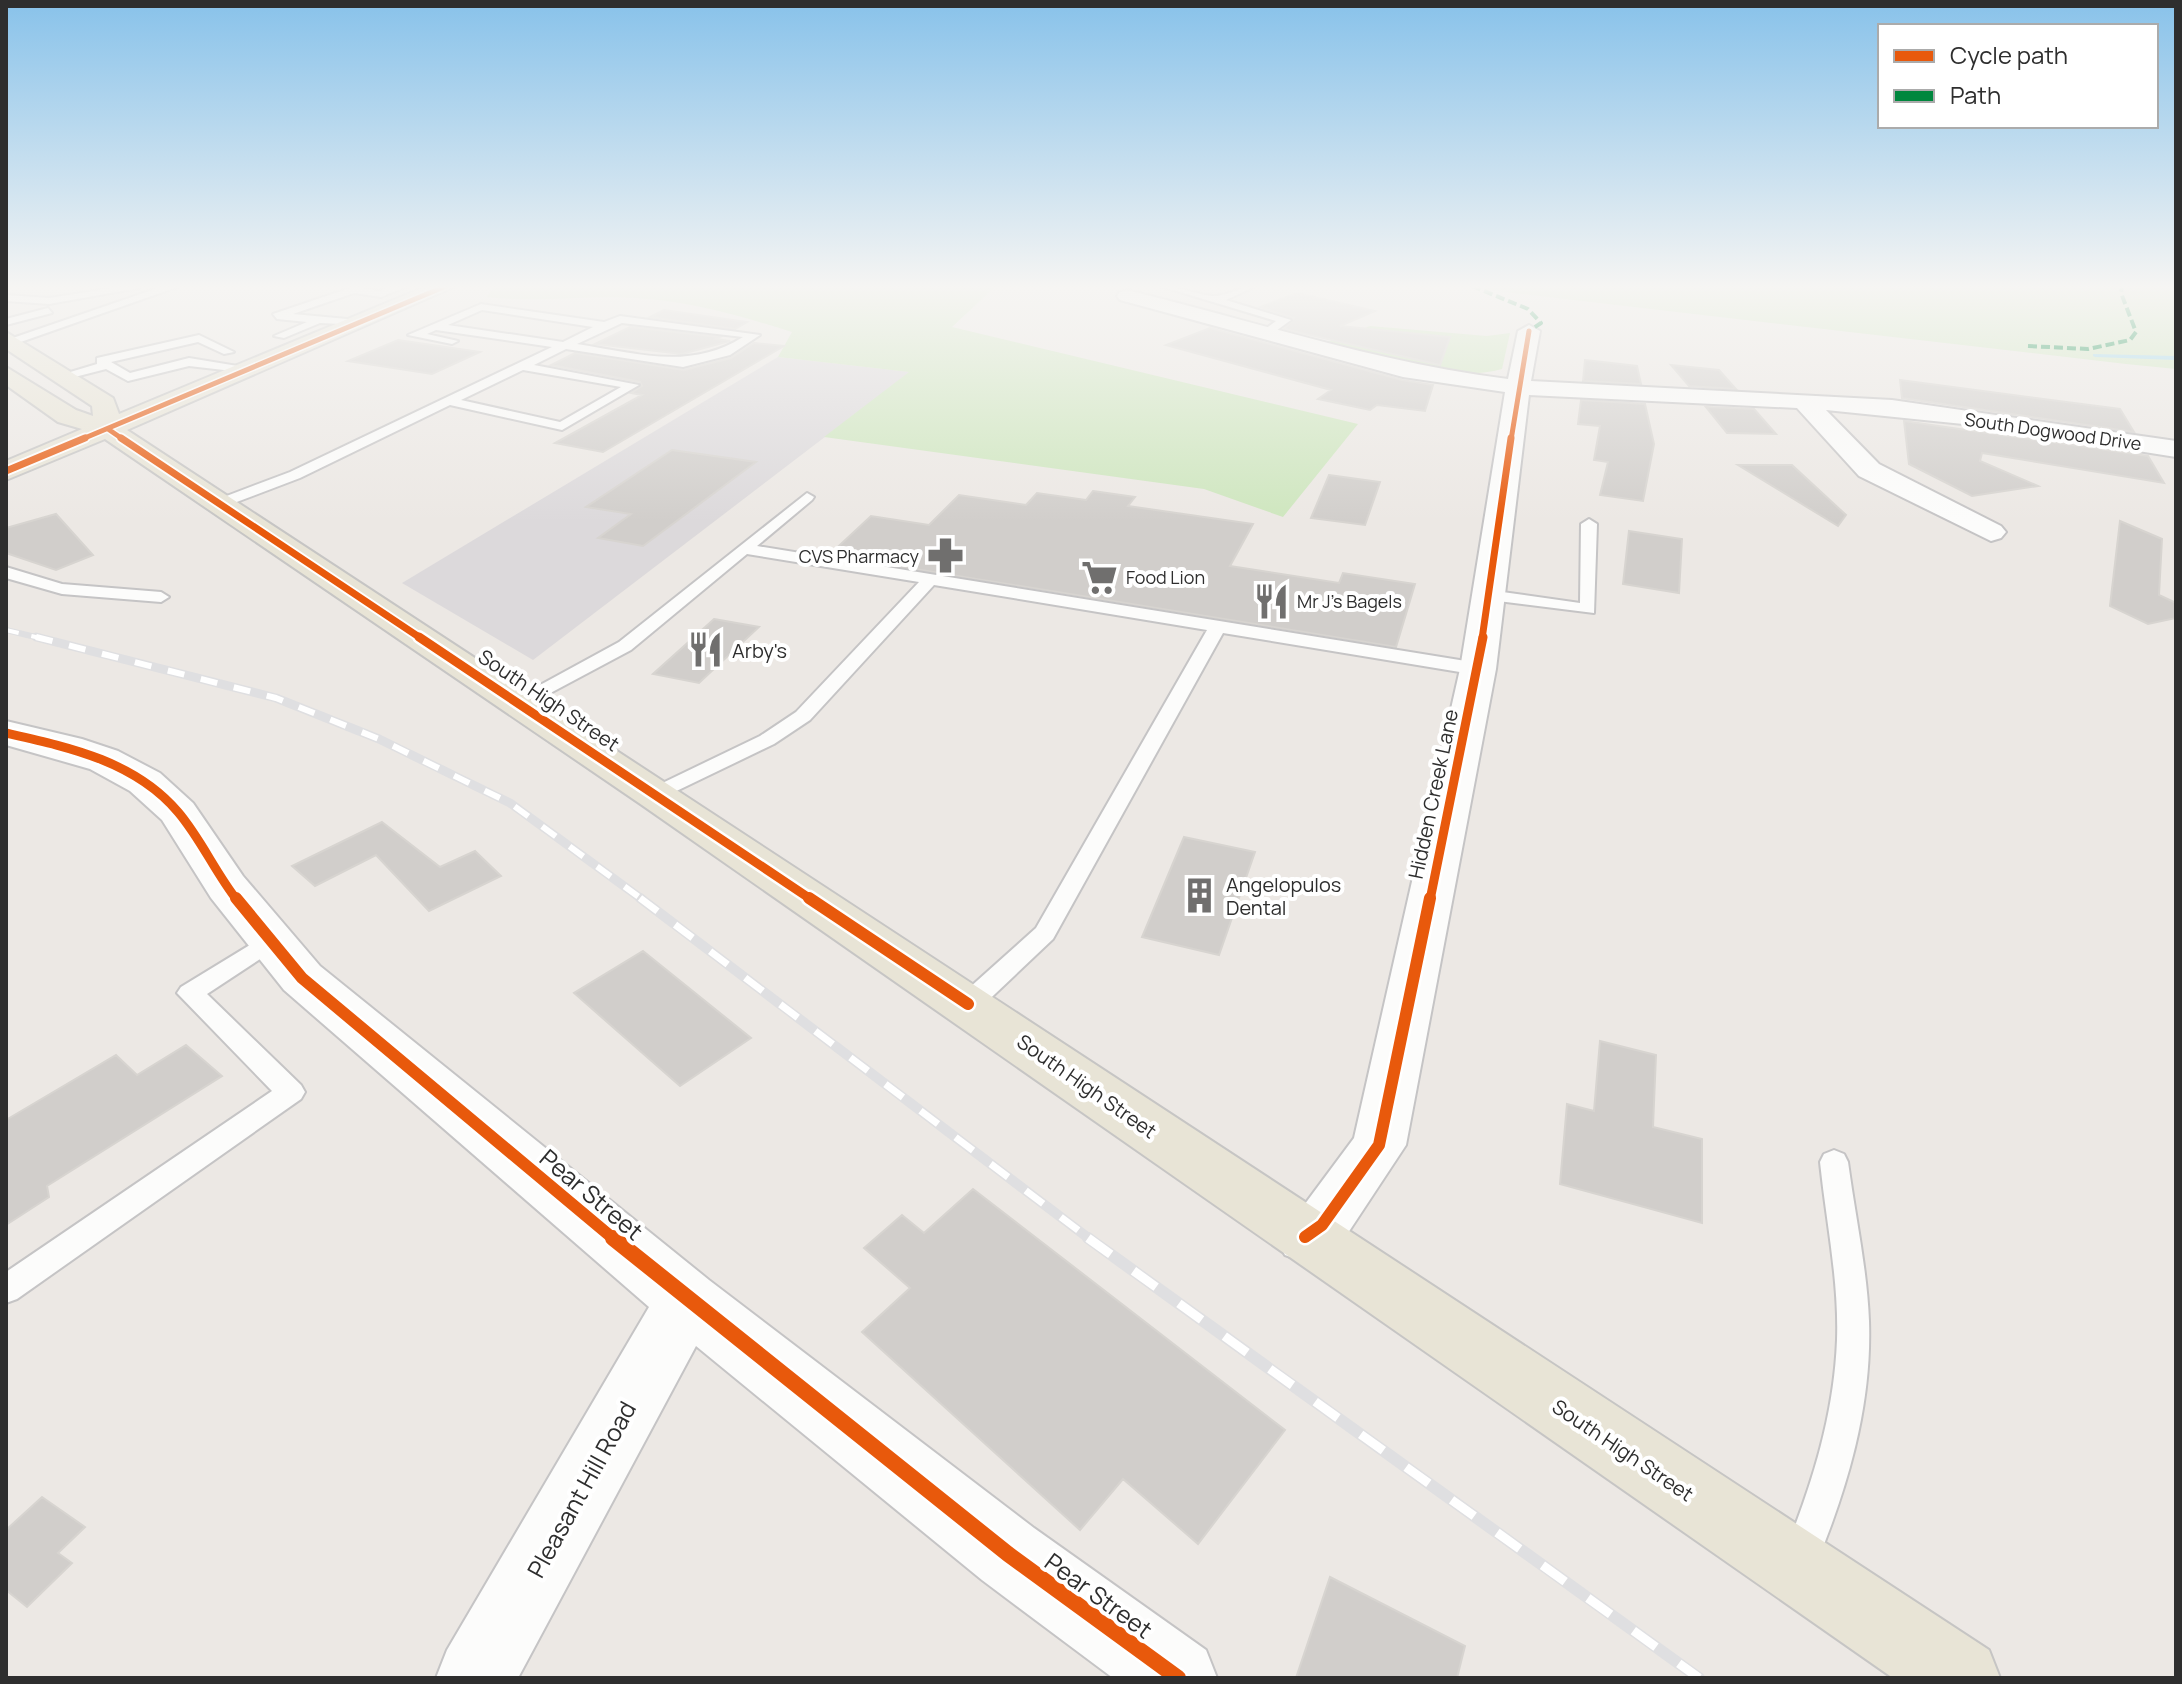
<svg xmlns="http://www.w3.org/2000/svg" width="2182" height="1684" viewBox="0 0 2182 1684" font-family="Manrope,sans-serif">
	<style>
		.industrial { fill: #dcd9db }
		.green { fill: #cee6be }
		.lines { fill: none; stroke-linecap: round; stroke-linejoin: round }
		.stream { fill: #99d6ec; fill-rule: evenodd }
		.building { fill: #d1cecb; stroke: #d7d4d0; stroke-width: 2 }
		.lane-casing { stroke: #c5c4c5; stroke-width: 4 }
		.street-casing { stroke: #c5c4c5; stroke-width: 4 }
		.secondary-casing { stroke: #c5c4c5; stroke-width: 4 }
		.primary-casing { stroke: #c6c5c4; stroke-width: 4 }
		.lane { fill: #fcfcfb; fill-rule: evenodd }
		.street { fill: #fcfcfb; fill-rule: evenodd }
		.secondary { fill: #fcfcfb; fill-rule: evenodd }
		.primary { fill: #e8e4d6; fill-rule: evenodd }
		.rail-far3-casing { stroke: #dfdfe1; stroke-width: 6 }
		.rail-far2-casing { stroke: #dfdfe1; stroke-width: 9 }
		.rail-far1-casing { stroke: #dfdfe1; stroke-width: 10 }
		.rail-casing { stroke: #dfdfe1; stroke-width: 12 }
		.rail-far3 { stroke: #fff; stroke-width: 4; stroke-dasharray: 13; stroke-linecap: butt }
		.rail-far2 { stroke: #fff; stroke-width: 6; stroke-dasharray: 17; stroke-linecap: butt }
		.rail-far1 { stroke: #fff; stroke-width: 7; stroke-dasharray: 22; stroke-linecap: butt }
		.rail { stroke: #fff; stroke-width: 9; stroke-dasharray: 28; stroke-linecap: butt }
		.quiet { stroke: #00873e; stroke-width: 4; stroke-dasharray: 9 4; stroke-linecap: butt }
		.cycleway-far4-casing { stroke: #fff; stroke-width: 8 }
		.cycleway-far3-casing { stroke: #fff; stroke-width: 11 }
		.cycleway-far2-casing { stroke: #fff; stroke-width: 14 }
		.cycleway-far1-casing { stroke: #fff; stroke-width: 17 }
		.cycleway-casing { stroke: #fff; stroke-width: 21 }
		.cycleway-far4 { stroke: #e8590c; stroke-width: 5 }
		.cycleway-far3 { stroke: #e8590c; stroke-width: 7 }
		.cycleway-far2 { stroke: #e8590c; stroke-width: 9 }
		.cycleway-far1 { stroke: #e8590c; stroke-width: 12 }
		.cycleway { stroke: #e8590c; stroke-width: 16 }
		.labels { text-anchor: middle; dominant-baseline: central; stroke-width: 8; stroke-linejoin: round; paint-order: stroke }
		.far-street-label { font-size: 18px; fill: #2e2e2e; stroke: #fff }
		.far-poi-label { font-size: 18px; fill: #2e2e2e; stroke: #fff; text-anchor: start }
		.poi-label { font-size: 20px; fill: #2e2e2e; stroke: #fff; text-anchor: start }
		.street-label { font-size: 20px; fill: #2e2e2e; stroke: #fff }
		.near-street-label { font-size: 24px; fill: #2e2e2e; stroke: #fff }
	</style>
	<rect width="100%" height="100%" fill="#ece8e4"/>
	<path class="industrial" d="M778,357L910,372L533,660L402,583Z"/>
	<path class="green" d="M494,286H996L952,327L1358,424L1283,517L1204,489L824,437L909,372L778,357L792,332C741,316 690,301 635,298C586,295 537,303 487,297Z
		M1453,286L2176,287V369L2126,364Z
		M1370,326L1487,336L1510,333L1502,369C1451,384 1376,357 1325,343Z"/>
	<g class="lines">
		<path class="stream" d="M2093,354L2176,356V360L2095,357L2093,356Z"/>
	</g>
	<path class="building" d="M1297,293L1375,311L1340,326L1450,337L1440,365L1284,329L1294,318L1260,307Z
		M664,310L747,322L735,329L650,317Z
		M630,327L720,337L716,339L730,341L682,354L595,344Z
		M1210,328L1402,380L1433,385L1425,411L1377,405L1370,410L1318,399L1331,390L1166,345Z
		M398,340L480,352L432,374L348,361Z
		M754,343L784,346L603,452L555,443L642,395L631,393L642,386L640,382L551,365L575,353L684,370L731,358Z
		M1585,360L1637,366L1641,384L1583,381Z
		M1671,365L1719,370L1736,389L1689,386Z
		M1900,380L2120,409L2134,432L1902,398Z
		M1581,400L1645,404L1654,444L1643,501L1600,495L1608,462L1594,460L1600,426L1578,424Z
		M1706,407L1754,409L1776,434L1727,433Z
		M1904,421L2148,456L2164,483L1982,453L1980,461L2038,486L1972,496L1909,464Z
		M672,450L756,462L643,546L598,538L631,514L586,507Z
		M1738,465H1792L1846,515L1838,526Z
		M1329,475L1380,482L1365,525L1311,518Z
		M1093,491L1135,497L1128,506L1253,524L1230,566L1339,583L1343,573L1415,584L1396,647L829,555L871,516L929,525L959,495L1026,505L1037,493L1086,500Z
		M56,514L93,555L56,570L6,553V528Z
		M2120,521L2162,539L2159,595L2176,603V618L2148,624L2110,606Z
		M1629,531L1682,539L1679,593L1623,584Z
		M714,619L759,627L699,683L653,674Z
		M382,822L440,867L475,851L501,876L429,911L376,855L315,886L292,866Z
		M1184,837L1255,852L1219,955L1142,937Z
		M643,951L751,1038L680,1086L574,993Z
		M1600,1041L1656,1055L1653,1127L1702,1139V1223L1560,1184L1567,1104L1594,1111Z
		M186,1045L222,1076L47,1186L49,1197L6,1225V1120L116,1055L137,1075Z
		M973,1189L1285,1430L1198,1544L1123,1479L1080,1530L862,1332L910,1288L864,1248L902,1215L924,1233Z
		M42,1497L85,1527L58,1553L72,1563L27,1607L6,1590V1530Z
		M1330,1577L1465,1646L1457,1678H1296Z"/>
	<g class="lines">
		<defs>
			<path id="lane" d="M126,286L139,288L49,304L6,301V295L49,298Z
				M164,286H180L15,344L6,343L7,340Z
				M392,286H408L381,297L354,293L293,314L358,320L362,325L320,323L284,338L274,336L307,322L277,319L273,314L353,287L380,291Z
				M1160,286C1179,286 1194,294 1212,296C1225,297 1241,286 1256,286L1226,300L1291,320L1269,336H1261V332L1276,321Z
				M481,304L604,322L620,316L760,335L730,355L683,367L566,349L534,365L639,385L562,430L450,405L300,478L226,506H216V500L290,472L552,347L436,330L427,334L458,341L452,344L408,335ZM482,310L593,327L563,342L448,325ZM622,323L743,337C689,371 636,353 577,344ZM523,370L621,387L560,422L461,400Z
				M48,308L52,313L6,325V319Z
				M199,335L234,352L224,354L198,342L111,362L130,373L189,358L256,369L250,373L189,366L128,381L106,369L63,380L57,376L97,364V358Z
				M807,493L814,497L812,500L757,546L1478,663L1487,669L1478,675L1223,633L1053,939L977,1011H959L955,1004L959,997L1036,928L1207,630L934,585L810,720L774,744L664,797H650L647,793L650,789L760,736L796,712L919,582L747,554L631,650L526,706L519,708L509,702L619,642Z
				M1589,519L1597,524L1594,613L1482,599V591L1488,590L1580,603L1581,524Z
				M6,567L62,584L161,592L169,597L161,602L62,594L6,578Z
				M271,932L280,934L283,940L280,946L207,994L301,1085L305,1092L301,1099L17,1299L6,1303V1272L272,1091L177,993L181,987Z
				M1834,1150L1844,1154L1848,1162C1855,1215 1867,1268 1869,1321C1872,1409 1846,1492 1813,1572L1800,1577L1787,1572L1782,1559C1811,1488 1834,1417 1837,1340C1839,1280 1826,1221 1820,1162L1824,1154Z"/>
			<path id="street" d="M1127,290C1254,321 1378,363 1508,379L1518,331L1529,325L1540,331L1531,381L1892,400L2176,441V457L1973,425L1826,410L1879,464L2001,526L2006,532L2001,538L1991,541L1859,476L1797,408L1529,395L1496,669L1406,1145L1342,1242L1325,1255L1305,1262L1285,1255L1276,1237L1285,1219L1302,1208L1354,1138L1460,669L1505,392L1403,377L1120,300L1117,296L1120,292Z"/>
			<path id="secondary" d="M6,721L82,739L118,751L160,773L193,803L243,876L320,966L709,1280L1034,1528L1206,1650L1217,1678H1113L982,1580L696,1346L518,1678H436L447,1650L649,1307L284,990L211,898L162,820L130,791L90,769L6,745Z"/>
			<path id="primary" d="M427,286H456L127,430L1989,1650L2000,1678H1893L642,805L105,439L6,480V461L82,429L58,422L6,385V367L76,410L93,416L92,406L6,349V332L113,398L119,414Z"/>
		</defs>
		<use href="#lane" class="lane-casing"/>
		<use href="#street" class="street-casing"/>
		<use href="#secondary" class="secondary-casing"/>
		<use href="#primary" class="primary-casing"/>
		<use href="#lane" class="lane"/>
		<use href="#street" class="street"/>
		<use href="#secondary" class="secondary"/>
		<use href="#primary" class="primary"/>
		<defs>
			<path id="rail-far3" d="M6,630L44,639"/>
			<path id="rail-far2" d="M36,637L276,698L379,739L510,803L643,900"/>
			<path id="rail-far1" d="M640,898L1091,1240"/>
			<path id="rail" d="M1088,1238L1699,1678"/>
		</defs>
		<use href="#rail-far3" class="rail-far3-casing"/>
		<use href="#rail-far2" class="rail-far2-casing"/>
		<use href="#rail-far1" class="rail-far1-casing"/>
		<use href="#rail" class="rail-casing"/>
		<use href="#rail-far3" class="rail-far3"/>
		<use href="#rail-far2" class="rail-far2"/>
		<use href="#rail-far1" class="rail-far1"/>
		<use href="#rail" class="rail"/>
		<path class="quiet" d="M1472,286L1528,309L1541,323L1529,331
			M2173,286L2176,287
			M2028,346L2088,349L2130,340L2136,332L2121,293L2122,286"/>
		<defs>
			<path id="cycleway-far4" d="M108,429L124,440
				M80,440L446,286
				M1511,440L1529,331"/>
			<path id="cycleway-far3" d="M121,438L422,639
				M6,471L85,438
				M1482,639L1511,438"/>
			<path id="cycleway-far2" d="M419,637L812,900
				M6,733C68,747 135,761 178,812C201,839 215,872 237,900
				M1430,900L1483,637"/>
			<path id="cycleway-far1" d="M236,898L302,978L615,1240
				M809,898L968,1004
				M1305,1237L1322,1225L1379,1145L1430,898"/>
			<path id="cycleway" d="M613,1238L1008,1554L1178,1678"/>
		</defs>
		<use href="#cycleway-far4" class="cycleway-far4-casing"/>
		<use href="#cycleway-far3" class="cycleway-far3-casing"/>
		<use href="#cycleway-far2" class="cycleway-far2-casing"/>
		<use href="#cycleway-far1" class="cycleway-far1-casing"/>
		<use href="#cycleway" class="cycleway-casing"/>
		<use href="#cycleway-far4" class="cycleway-far4"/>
		<use href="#cycleway-far3" class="cycleway-far3"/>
		<use href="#cycleway-far2" class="cycleway-far2"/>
		<use href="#cycleway-far1" class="cycleway-far1"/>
		<use href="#cycleway" class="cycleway"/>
	</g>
	<linearGradient id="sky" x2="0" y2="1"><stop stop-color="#88c2ea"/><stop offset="0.55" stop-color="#f6f5f3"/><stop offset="1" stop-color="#f6f5f3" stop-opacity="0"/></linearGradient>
	<rect width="2182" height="522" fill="url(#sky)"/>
	<defs>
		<symbol id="pharmacy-bare" viewBox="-9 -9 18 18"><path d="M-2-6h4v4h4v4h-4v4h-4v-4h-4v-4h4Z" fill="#706f6e" stroke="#fff" stroke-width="2.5" paint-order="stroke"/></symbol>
		<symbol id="supermarket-bare" viewBox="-9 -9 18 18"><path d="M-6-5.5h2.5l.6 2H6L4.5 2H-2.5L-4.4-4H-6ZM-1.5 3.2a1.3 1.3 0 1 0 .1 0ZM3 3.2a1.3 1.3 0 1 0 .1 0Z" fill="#706f6e" stroke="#fff" stroke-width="2.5" paint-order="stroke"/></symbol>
		<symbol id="restaurant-bare" viewBox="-9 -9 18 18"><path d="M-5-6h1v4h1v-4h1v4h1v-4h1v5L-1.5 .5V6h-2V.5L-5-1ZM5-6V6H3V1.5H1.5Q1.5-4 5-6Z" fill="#706f6e" stroke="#fff" stroke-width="2.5" paint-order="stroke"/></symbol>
		<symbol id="building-bare" viewBox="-9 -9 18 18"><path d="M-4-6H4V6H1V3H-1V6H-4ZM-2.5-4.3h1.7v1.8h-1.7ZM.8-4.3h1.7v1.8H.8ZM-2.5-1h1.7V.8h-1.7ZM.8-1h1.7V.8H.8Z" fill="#706f6e" stroke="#fff" stroke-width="2.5" paint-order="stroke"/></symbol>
	</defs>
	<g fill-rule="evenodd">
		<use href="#pharmacy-bare" x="920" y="530" width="51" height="51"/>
		<use href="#supermarket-bare" x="1074" y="552" width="51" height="51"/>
		<use href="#restaurant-bare" x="1246" y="576" width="51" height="51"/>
		<use href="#restaurant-bare" x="680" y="624" width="51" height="51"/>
		<use href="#building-bare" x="1174" y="870" width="51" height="51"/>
	</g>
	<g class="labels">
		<g class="far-street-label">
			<text transform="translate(2053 431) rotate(8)">South Dogwood Drive</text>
		</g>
		<g class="far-poi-label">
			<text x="919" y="556" text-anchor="end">CVS Pharmacy</text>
			<text x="1126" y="577">Food Lion</text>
			<text x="1297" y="601">Mr J's Bagels</text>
		</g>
		<g class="poi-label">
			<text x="732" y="650">Arby's</text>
			<text x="1226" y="884">Angelopulos<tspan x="1226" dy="23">Dental</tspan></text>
		</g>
		<g class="street-label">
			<text transform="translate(549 700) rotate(34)">South High Street</text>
			<text transform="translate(1433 794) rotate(-78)">Hidden Creek Lane</text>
			<text transform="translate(1087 1086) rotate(35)">South High Street</text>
			<text transform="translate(1623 1450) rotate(34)">South High Street</text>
		</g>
		<g class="near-street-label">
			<text transform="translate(592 1194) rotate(40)">Pear Street</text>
			<text transform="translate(581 1489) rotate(-61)">Pleasant Hill Road</text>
			<text transform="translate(1099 1595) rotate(36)">Pear Street</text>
		</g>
	</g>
	<rect width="2182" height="1684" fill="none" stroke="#2e2e2e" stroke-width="16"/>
	<rect x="1878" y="24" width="280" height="104" fill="#ffffff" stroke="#ababab" stroke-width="2"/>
	<rect x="1894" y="50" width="40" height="12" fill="#e8590c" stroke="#ababab" stroke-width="2"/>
	<text x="1950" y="64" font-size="24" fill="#2e2e2e">Cycle path</text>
	<rect x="1894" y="90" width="40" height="12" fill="#00873e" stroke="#ababab" stroke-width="2"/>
	<text x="1950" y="104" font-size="24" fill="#2e2e2e">Path</text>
</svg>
